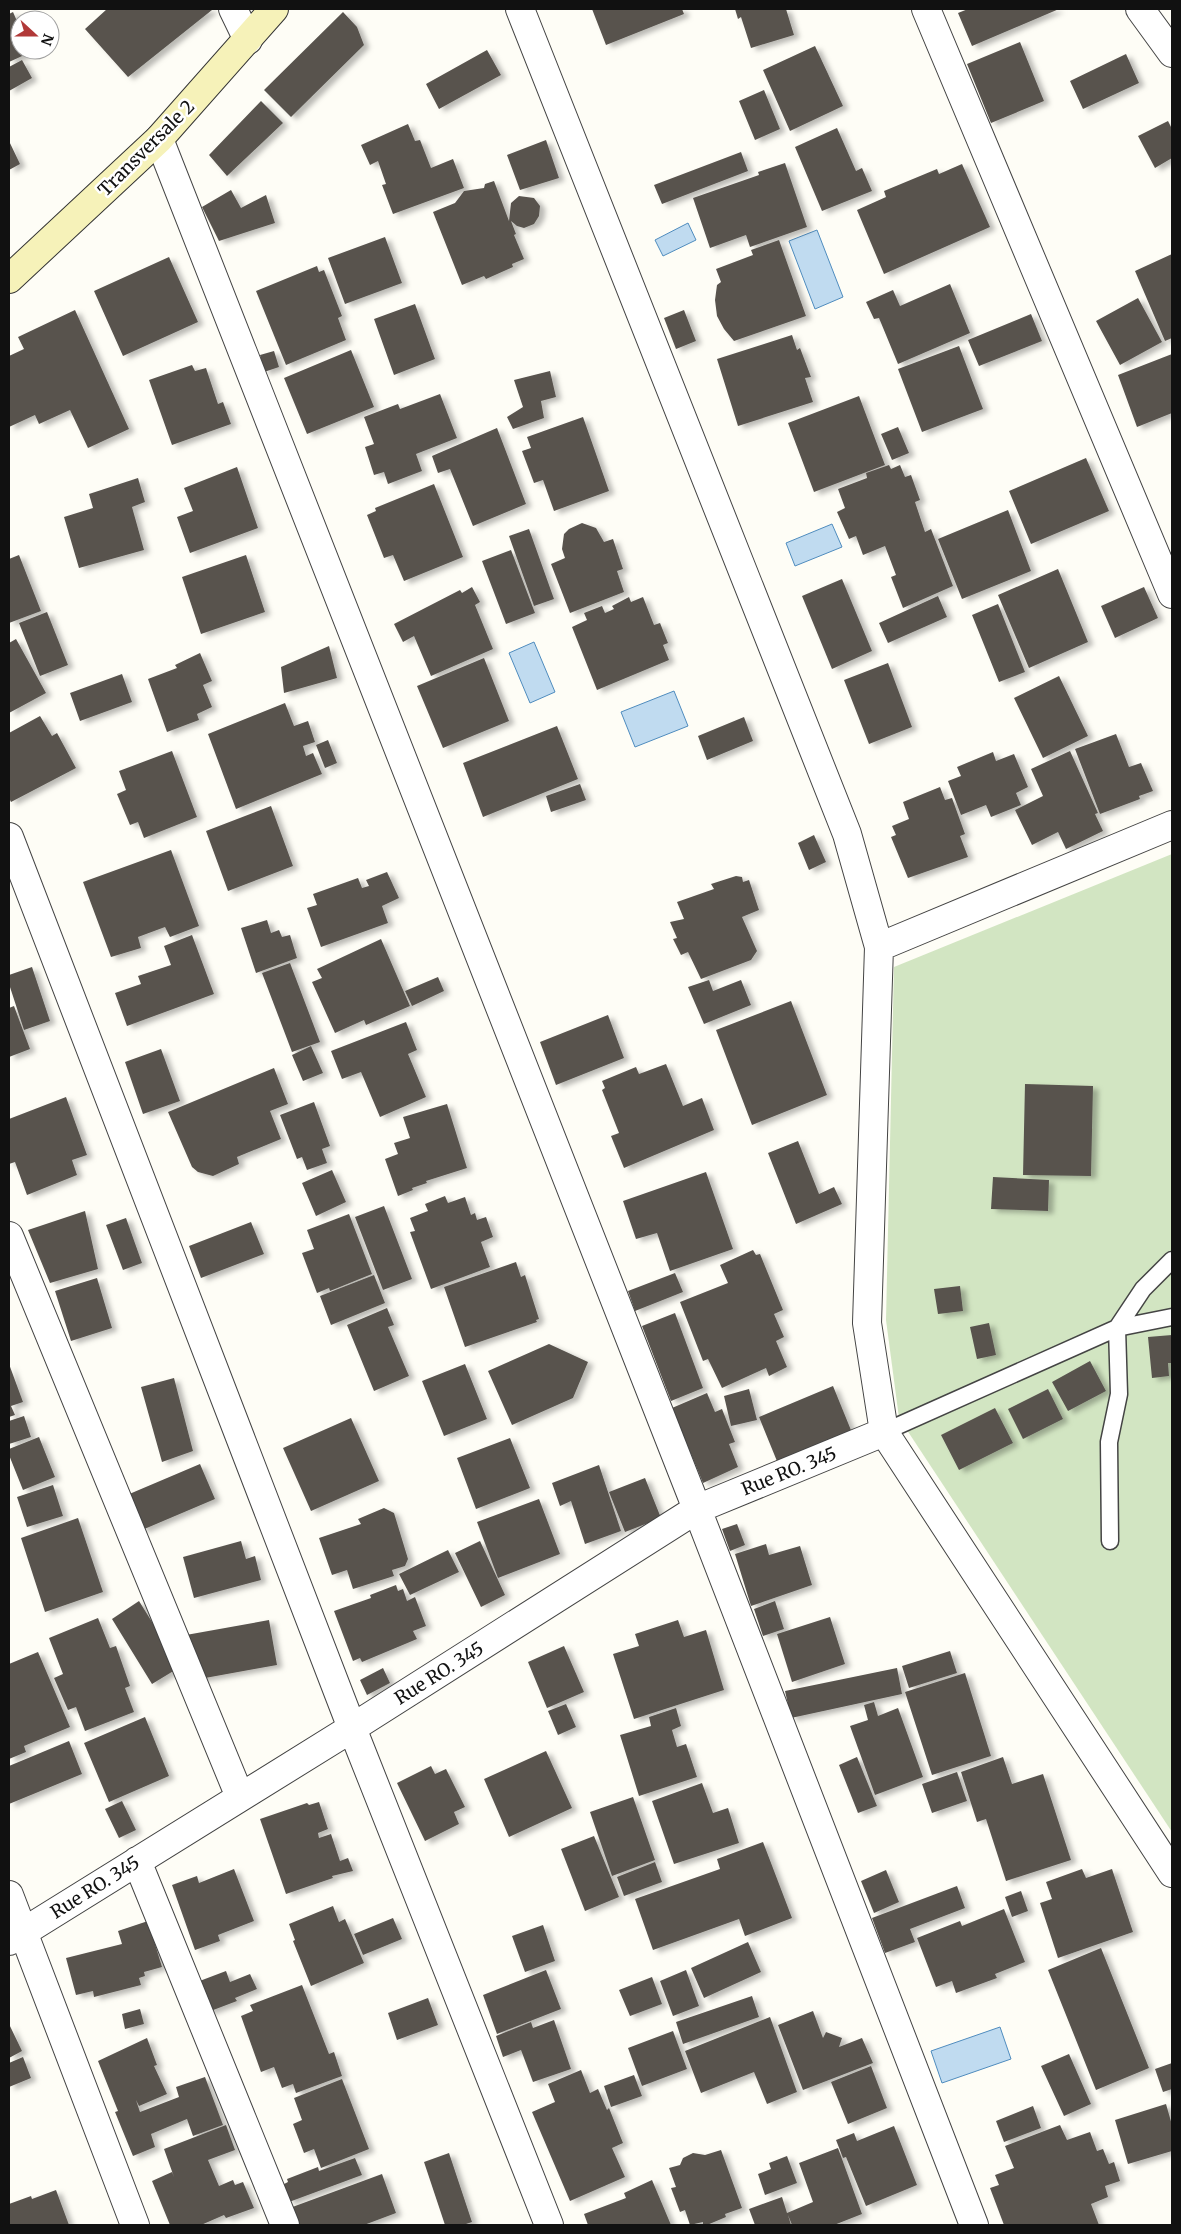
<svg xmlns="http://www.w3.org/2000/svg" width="1181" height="2234" viewBox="0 0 1181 2234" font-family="Merriweather,serif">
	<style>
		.green { fill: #d2e5c2 }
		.water { fill: #c0dbf0; stroke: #4f8cbe }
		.building { fill: #58534e; filter: url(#shadow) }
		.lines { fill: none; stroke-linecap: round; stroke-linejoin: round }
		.service-casing { stroke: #444; stroke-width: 19 }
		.minor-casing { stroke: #444; stroke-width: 30 }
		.tertiary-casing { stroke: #444; stroke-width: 30 }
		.secondary-casing { stroke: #333; stroke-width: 30 }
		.service { stroke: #fff; stroke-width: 16 }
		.minor { stroke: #fff; stroke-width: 28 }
		.tertiary { stroke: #fff; stroke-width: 28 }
		.secondary { stroke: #f6f2b9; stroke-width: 28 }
		.labels { text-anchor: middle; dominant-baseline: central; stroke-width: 5; stroke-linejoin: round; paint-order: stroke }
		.street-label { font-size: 18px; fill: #111; stroke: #fff }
	</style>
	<defs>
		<filter id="shadow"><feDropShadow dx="5.5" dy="3" stdDeviation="2.5" flood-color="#0004"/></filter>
	</defs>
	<rect width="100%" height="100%" fill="#fefdf6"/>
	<path class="green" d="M1172,854V1832L899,1418L886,1320L894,967Z"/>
	<path class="water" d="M688,223L696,240L663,256L655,240Z
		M817,230L843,297L815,309L789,241Z
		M832,524L842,547L795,566L786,543Z
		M534,642L555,692L530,703L509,653Z
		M674,691L688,726L635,747L621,712Z
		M1000,2027L1011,2059L942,2083L931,2051Z"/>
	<path class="building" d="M107,9H212V10L128,77L85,29Z
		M592,9H682L684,14L606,45Z
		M735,9H786L794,35L751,48L741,17L738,19Z
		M968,9H1059L972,46L958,13Z
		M13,12L20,28V50H30L31,52L9,62V14Z
		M343,12L357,27L364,45L291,117L264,90Z
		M1020,42L1044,101L991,123L967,64Z
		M815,46L843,106L790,131L763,70Z
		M487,50L501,75L439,109L426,84Z
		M1126,54L1139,83L1083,109L1070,81Z
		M22,60L32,78L9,91V67Z
		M764,90L780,129L755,140L739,101Z
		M261,101L283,123L227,176L209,155Z
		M1168,121L1172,129V158L1155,168L1138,136Z
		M408,124L415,141L420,140L431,168L453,159L464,188L393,214L382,185L386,184L378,161L370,165L361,145Z
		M837,128L856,171L862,168L872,191L822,211L795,147Z
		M546,140L559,178L520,190L507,155Z
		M9,141L20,164L9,170Z
		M741,152L748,171L662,204L654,185Z
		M785,163L807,227L750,247L746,235L710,248L693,198L759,175L758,172Z
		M962,164L990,227L884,274L857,210L886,197L884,191L937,169L939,174Z
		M494,181L509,221L511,203L519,196L534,198L540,206L539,216L534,224L524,228L517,226L511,221L516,234L514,235L524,259L512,264L513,267L486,279L484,276L462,285L433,212L455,203L464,191L484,188L485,184Z
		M231,190L241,208L266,195L275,223L219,241L202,207Z
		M385,237L402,283L345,304L328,258Z
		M779,240L806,316L734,341L724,329L717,316L715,300L717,285L721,282L716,269L753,255L751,250Z
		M1172,254V338L1165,341L1135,271Z
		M169,257L198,322L123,356L94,291Z
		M317,266L319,272L324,270L342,316L338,318L346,340L286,365L256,291Z
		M950,284L970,333L898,364L879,318L874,319L866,302L893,290L900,306Z
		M1138,298L1162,342L1120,365L1096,321Z
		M415,304L435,359L394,375L374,319Z
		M75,310L129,429L88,448L70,410L39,424L35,415L9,427V356L24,349L18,337Z
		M684,310L696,341L676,349L664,318Z
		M1031,314L1042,341L979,366L968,340Z
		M792,335L797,350L800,348L811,377L805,378L813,402L738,426L717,359Z
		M959,346L983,409L922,432L898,369Z
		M351,350L374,407L307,434L284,378Z
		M274,351L279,367L264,372L260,355Z
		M1172,354V413L1137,427L1118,375Z
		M192,365L195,371L206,368L218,404L223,402L231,424L172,445L149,380Z
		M550,371L556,397L541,401L544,418L513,429L507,417L523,407L514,380Z
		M440,394L457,438L416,454L422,471L388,484L384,472L374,475L365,447L374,444L364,417L398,404L400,409Z
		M859,396L885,465L814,492L788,423Z
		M583,417L609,491L554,511L543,480L534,483L522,451L531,448L527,437Z
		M898,427L909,453L892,460L881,434Z
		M497,428L526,504L473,526L450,469L438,473L432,456Z
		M1086,458L1109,511L1031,544L1009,491Z
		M889,465L891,469L900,465L905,477L911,475L920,500L915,502L925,532L931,529L953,586L903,608L891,577L896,575L885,546L863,555L856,536L849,539L837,512L845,508L838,489L867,478L866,473Z
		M237,467L258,528L190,553L177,517L193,511L184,488Z
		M138,478L145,502L132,507L144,550L79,568L64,517L93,508L89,494Z
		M434,484L463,557L404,581L393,555L384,558L367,515L376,511L375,508Z
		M1008,510L1031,571L962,599L938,539Z
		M582,523L596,528L604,542L613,539L623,569L617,571L624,592L570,613L551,564L565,558L562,549L564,534L569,529Z
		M529,529L554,599L534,606L509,536Z
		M511,550L535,613L506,624L482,561Z
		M19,555L41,611L9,623V559Z
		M246,555L265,612L201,634L182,577Z
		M1058,569L1088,642L1029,668L998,595Z
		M842,579L872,651L832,669L802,596Z
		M472,587L480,602L475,605L493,649L431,676L414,636L403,642L394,624L460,590L462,593Z
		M1144,587L1158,618L1115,638L1101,606Z
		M938,596L947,617L888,643L879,623Z
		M629,597L631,602L643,597L654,625L660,623L668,643L663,645L669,660L597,690L572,627L587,620L584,613L602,606L605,613L614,609L612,606Z
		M998,604L1025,672L999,682L972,615Z
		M47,612L68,665L40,676L19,623Z
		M16,639L46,693L9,713V643Z
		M329,646L337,678L284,693L281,667Z
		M200,653L212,681L203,685L212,707L197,714L199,720L167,732L148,679L177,668L175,665Z
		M484,658L509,721L443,748L417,686Z
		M888,663L912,727L869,744L844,680Z
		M122,674L132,702L80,721L70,693Z
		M1059,676L1088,736L1043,758L1014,698Z
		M285,703L294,726L308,721L315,742L303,746L306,756L313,753L322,774L236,809L208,734Z
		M40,716L52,736L57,733L76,768L11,802L9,798V733Z
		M744,717L753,741L707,760L698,736Z
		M557,726L578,779L483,817L463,763Z
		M1116,734L1129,767L1141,763L1153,791L1139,796L1140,799L1100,814L1075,749Z
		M328,740L337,763L325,768L316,745Z
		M172,751L197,817L144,838L138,822L130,825L117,794L126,790L119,771Z
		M1070,751L1098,813L1095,814L1103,831L1066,849L1058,832L1032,845L1015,810L1043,796L1031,769Z
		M993,752L996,761L1014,754L1028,787L1016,793L1021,805L991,817L986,805L961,815L948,781L961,776L957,767Z
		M580,784L586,800L551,812L546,796Z
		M940,787L945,800L952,798L965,834L960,836L968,857L908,878L891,837L896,835L892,826L909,819L903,802Z
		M271,806L293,866L228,891L206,831Z
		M814,835L826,862L809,870L798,843Z
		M171,850L199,926L170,937L165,927L138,937L141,948L111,957L83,882Z
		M387,872L399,898L382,906L388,923L321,947L307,908L317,905L313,894L358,878L362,888L369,886L366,880Z
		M736,876L742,877L743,882L749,880L759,910L742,917L757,951L751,960L701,979L688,952L681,955L673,939L677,938L670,922L684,919L677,902L714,889L711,884Z
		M267,920L271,933L279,930L282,937L290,935L297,958L256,973L241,928Z
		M192,935L214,994L127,1026L115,993L141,984L138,976L171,965L164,946Z
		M381,939L410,1006L366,1025L364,1020L335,1033L312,982L322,978L317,969Z
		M290,963L320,1042L292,1052L262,973Z
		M32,967L50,1021L24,1030L9,984V975Z
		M438,977L444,991L412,1006L405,991Z
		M709,980L713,991L741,980L751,1005L704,1024L688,987Z
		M791,1001L827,1095L752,1125L716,1030Z
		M14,1006L30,1049L9,1057V1008Z
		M608,1015L624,1058L556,1085L540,1042Z
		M406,1022L417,1050L408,1054L426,1097L380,1117L361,1072L342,1079L331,1051Z
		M311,1046L323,1073L303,1081L292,1055Z
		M161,1049L180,1101L143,1114L125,1062Z
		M666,1064L683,1106L702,1098L714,1130L624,1168L611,1136L619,1133L602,1090L605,1088L602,1081L636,1067L639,1074Z
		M274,1068L288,1104L270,1111L281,1139L237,1157L239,1164L213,1176L198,1172L192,1167L168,1112Z
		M1025,1084L1093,1086L1091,1176L1023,1175Z
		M66,1097L87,1155L72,1160L77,1175L27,1195L15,1162L9,1164V1119Z
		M314,1102L330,1146L322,1149L327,1163L307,1170L302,1157L297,1159L280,1115Z
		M447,1104L467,1168L426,1181L427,1183L412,1188L413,1190L398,1196L385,1159L398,1154L394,1143L410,1138L403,1117Z
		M798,1141L819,1194L834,1187L842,1204L796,1224L768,1153Z
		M332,1170L346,1202L316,1216L302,1183Z
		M706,1172L733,1249L670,1271L657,1233L636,1239L623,1201Z
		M993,1177L1049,1180L1048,1211L991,1209Z
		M445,1196L448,1203L465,1197L471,1215L475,1213L477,1220L486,1217L493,1237L481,1242L490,1267L431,1289L410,1232L415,1231L410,1218L428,1211L425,1204Z
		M384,1206L412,1279L383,1290L355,1217Z
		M85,1211L98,1269L50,1283L28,1230Z
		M349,1214L372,1274L330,1291L329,1288L317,1293L302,1253L314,1249L307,1230Z
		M126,1218L142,1263L123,1270L106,1225Z
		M251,1222L264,1254L201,1278L189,1246Z
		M753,1250L756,1255L760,1254L783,1310L774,1314L784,1337L776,1341L787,1367L769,1376L766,1368L722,1388L708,1359L703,1361L680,1302L728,1283L720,1265Z
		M516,1262L521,1277L525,1275L539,1319L536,1320L537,1322L465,1347L444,1287Z
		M675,1273L683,1292L635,1311L628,1291Z
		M374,1275L385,1303L331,1325L320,1296Z
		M97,1278L112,1328L71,1341L55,1291Z
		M960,1286L963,1311L938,1314L934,1289Z
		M387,1308L394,1325L388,1327L409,1376L374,1391L347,1325Z
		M675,1313L703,1388L671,1401L642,1326Z
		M989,1323L996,1355L977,1359L970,1327Z
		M1172,1335V1363H1168L1169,1376L1152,1378L1148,1337Z
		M549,1344L588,1362L573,1398L512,1425L488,1371Z
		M1090,1361L1106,1391L1068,1411L1052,1382Z
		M9,1364L23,1402L11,1406L15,1415L9,1417Z
		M465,1364L487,1419L444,1436L422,1381Z
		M174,1378L193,1451L162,1462L141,1387Z
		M833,1386L855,1440L781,1471L759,1417Z
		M749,1389L757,1420L731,1426L724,1396Z
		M1048,1389L1063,1419L1023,1439L1008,1409Z
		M707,1393L715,1412L722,1409L735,1442L729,1444L738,1467L703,1483L672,1408Z
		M995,1408L1013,1443L959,1470L941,1435Z
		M24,1416L31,1437L9,1444V1421Z
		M351,1418L379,1481L311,1511L283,1448Z
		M39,1437L55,1477L23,1490L9,1455V1449Z
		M510,1438L530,1488L476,1509L457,1458Z
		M200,1464L215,1499L142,1530L127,1495Z
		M599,1465L621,1531L585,1544L571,1501L560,1506L552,1483Z
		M645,1478L661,1518L625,1532L609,1492Z
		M53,1485L63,1516L27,1527L17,1497Z
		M539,1499L560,1554L498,1578L477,1522Z
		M384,1508L394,1513L408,1559L405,1566L392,1570L394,1576L353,1589L347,1570L332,1575L319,1538L361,1524L358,1519Z
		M78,1518L103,1592L45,1612L21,1538Z
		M737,1524L745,1545L730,1551L722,1529Z
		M241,1541L246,1559L255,1556L261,1580L194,1598L183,1557Z
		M480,1541L505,1595L481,1607L455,1553Z
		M766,1544L769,1555L800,1546L812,1585L751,1606L735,1554Z
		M448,1550L459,1572L410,1595L399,1574Z
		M396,1585L398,1591L403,1589L407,1601L415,1597L426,1626L413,1631L417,1639L362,1662L360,1658L353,1661L334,1611L371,1598L370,1595Z
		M139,1601L180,1667L152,1684L112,1619Z
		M775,1601L784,1629L763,1636L754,1609Z
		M830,1617L845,1664L792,1682L777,1634Z
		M98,1618L110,1648L116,1646L130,1686L125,1688L134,1712L85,1731L76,1707L68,1710L54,1678L63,1674L49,1638Z
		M269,1620L277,1665L194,1680L186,1635Z
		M678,1620L684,1637L706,1630L724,1690L634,1719L613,1654L639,1646L635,1634Z
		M564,1646L584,1692L547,1708L528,1662Z
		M950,1651L957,1673L909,1688L902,1666Z
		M38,1652L70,1727L24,1746L26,1752L9,1759V1664Z
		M383,1668L390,1683L367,1695L360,1680Z
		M897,1668L902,1694L791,1718L785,1691Z
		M965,1673L991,1756L932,1775L905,1692Z
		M874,1702L878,1716L898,1708L923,1777L875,1795L850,1726L868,1720L864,1705Z
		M566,1704L576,1727L558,1735L548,1711Z
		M676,1708L681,1726L672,1730L677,1747L686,1744L697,1777L639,1796L620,1735L651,1726L649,1717Z
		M145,1717L169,1776L109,1802L84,1743Z
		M69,1741L82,1774L9,1804V1766Z
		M546,1751L572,1808L509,1837L484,1779Z
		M857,1757L877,1806L858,1813L839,1765Z
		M1003,1757L1012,1784L1043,1774L1071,1860L1006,1881L986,1819L977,1822L961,1772Z
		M431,1766L435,1774L446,1769L465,1807L454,1812L459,1824L425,1841L397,1783Z
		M957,1772L967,1801L932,1813L922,1784Z
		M702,1783L713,1813L728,1808L739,1843L674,1864L652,1801Z
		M633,1797L655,1860L612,1876L590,1812Z
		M122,1801L136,1830L119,1838L105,1809Z
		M319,1802L328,1829L318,1833L319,1838L331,1834L340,1861L348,1858L353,1871L332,1876L333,1878L286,1894L260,1819L307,1803L309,1805Z
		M594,1836L619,1897L585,1911L561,1849Z
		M763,1842L792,1918L745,1936L739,1919L653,1950L635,1899L720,1869L717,1859Z
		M655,1862L662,1882L624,1896L617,1877Z
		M234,1869L254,1921L218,1935L220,1941L195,1950L172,1885L197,1876L199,1883Z
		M1082,1869L1086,1878L1112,1869L1133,1932L1058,1958L1040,1903L1052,1899L1046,1882Z
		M886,1870L899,1902L874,1913L861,1881Z
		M957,1886L965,1908L910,1929L915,1942L885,1953L872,1918Z
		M1021,1891L1028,1911L1012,1917L1005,1897Z
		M333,1906L339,1922L345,1919L364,1963L311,1986L293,1941L295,1940L289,1924Z
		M1004,1909L1025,1962L995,1974L997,1978L956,1993L952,1981L936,1987L917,1938L960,1921L962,1926Z
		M393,1918L402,1939L363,1955L354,1934Z
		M148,1921L162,1967L144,1972L145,1976L139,1978L141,1985L94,1997L93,1991L76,1995L66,1958L122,1944L118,1931Z
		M543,1925L555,1961L525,1972L512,1936Z
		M748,1942L761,1972L704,1998L691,1968Z
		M1101,1948L1149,2068L1096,2090L1048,1970Z
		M546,1970L561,2009L497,2034L483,1995Z
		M686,1970L699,2006L673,2016L660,1981Z
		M226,1971L230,1982L250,1974L257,1989L235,1998L237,2001L208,2012L197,1982Z
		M652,1977L662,2004L630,2016L619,1990Z
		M302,1985L329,2054L334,2052L342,2076L296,2093L293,2084L282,2088L274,2067L261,2072L241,2016L253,2011L250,2005Z
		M752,1996L759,2017L683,2044L676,2022Z
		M428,1998L438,2025L397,2040L388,2013Z
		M140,2009L144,2024L125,2029L122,2014Z
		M813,2011L823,2038L826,2032L842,2038L839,2047L862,2038L873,2063L803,2090L778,2025Z
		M770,2017L797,2092L767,2104L754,2072L701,2093L685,2051Z
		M554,2020L571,2069L533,2082L521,2050L503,2057L496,2036L531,2022L533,2028Z
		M9,2024L22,2051L9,2058Z
		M673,2031L687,2069L642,2086L628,2048Z
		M147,2038L157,2065L154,2066L167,2094L139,2106L136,2100L140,2112L179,2097L176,2087L205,2077L223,2125L193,2136L187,2119L151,2134L155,2147L133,2156L115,2112L118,2111L98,2061Z
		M1069,2054L1091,2104L1064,2116L1041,2066Z
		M23,2057L31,2078L9,2087V2063Z
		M1172,2063V2089L1163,2092L1155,2069Z
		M871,2066L887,2108L848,2124L831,2082Z
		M581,2070L590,2093L598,2089L607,2110L609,2108L623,2143L612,2148L625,2177L570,2201L532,2112L555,2102L548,2084Z
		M634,2075L642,2096L611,2107L604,2086Z
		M342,2079L369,2149L321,2168L314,2149L304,2153L293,2124L302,2120L294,2098Z
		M1166,2104L1172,2125V2151L1128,2164L1115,2120Z
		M1033,2106L1041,2128L1004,2142L996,2121Z
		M226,2125L235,2150L208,2160L219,2186L233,2180L235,2185L243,2182L254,2208L226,2218L224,2215L201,2225H170L152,2181L172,2172L174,2177L164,2149Z
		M1060,2125L1067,2140L1090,2132L1097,2151L1103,2149L1109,2164L1114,2162L1120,2181L1105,2186L1108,2197L1091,2204L1099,2225H1004L990,2188L999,2185L995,2175L1014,2168L1005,2146Z
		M894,2126L917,2185L866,2206L846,2157L843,2158L836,2140L854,2133L857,2141Z
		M838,2148L862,2214L834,2225H792L788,2215L791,2225H755L749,2209L782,2197L787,2213L813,2202L799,2163Z
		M721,2150L742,2208L725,2214L726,2217L707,2225H703V2222L690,2225L685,2210L680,2212L671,2188L676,2187L669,2168L680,2165L683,2158L693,2153L705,2155Z
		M449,2153L472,2222L463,2225H445L424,2162Z
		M787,2156L797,2183L765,2195L758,2174L771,2169L769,2163Z
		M355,2158L362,2175L289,2202L282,2185L288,2182L287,2179L318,2167L319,2171Z
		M382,2174L396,2213L364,2225H293L287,2209Z
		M652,2180L671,2225H588L584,2214L626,2198L624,2193Z
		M56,2190L69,2225H9V2204L31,2196L32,2199Z"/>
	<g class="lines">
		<defs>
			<path id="service" d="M884,1432L1117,1328L1172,1317
				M1110,1541L1109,1442L1119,1394L1117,1328L1143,1289L1172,1260"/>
			<path id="minor" d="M233,9L248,40
				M520,9L847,834L879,947L867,1323L884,1432L1172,1873
				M926,9L1172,594
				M1140,9L1172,53
				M159,139L697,1509L974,2225
				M9,837L352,1728L549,2225
				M879,947L1172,825
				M9,1236L240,1797
				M137,1861L285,2225
				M9,1941L352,1728L697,1509L884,1432"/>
			<path id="tertiary" d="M9,1895L135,2225"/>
			<path id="secondary" d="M9,279L159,139L274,9"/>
		</defs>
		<use href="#service" class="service-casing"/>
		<use href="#minor" class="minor-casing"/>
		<use href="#tertiary" class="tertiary-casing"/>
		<use href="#secondary" class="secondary-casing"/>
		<use href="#service" class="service"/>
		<use href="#minor" class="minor"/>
		<use href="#tertiary" class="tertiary"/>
		<use href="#secondary" class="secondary"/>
	</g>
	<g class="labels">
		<g class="street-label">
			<text transform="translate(146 148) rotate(-45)">Transversale 2</text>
			<text transform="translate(789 1471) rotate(-22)">Rue RO. 345</text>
			<text transform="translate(439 1673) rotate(-32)">Rue RO. 345</text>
			<text transform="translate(95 1887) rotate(-32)">Rue RO. 345</text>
		</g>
	</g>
	<rect width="1181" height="2234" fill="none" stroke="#111111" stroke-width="20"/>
	<g transform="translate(35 35) rotate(111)"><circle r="24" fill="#ffffff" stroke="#a0a0a0"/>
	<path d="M0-4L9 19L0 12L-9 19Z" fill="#b13938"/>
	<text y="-8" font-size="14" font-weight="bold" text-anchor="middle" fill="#111111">N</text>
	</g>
</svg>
